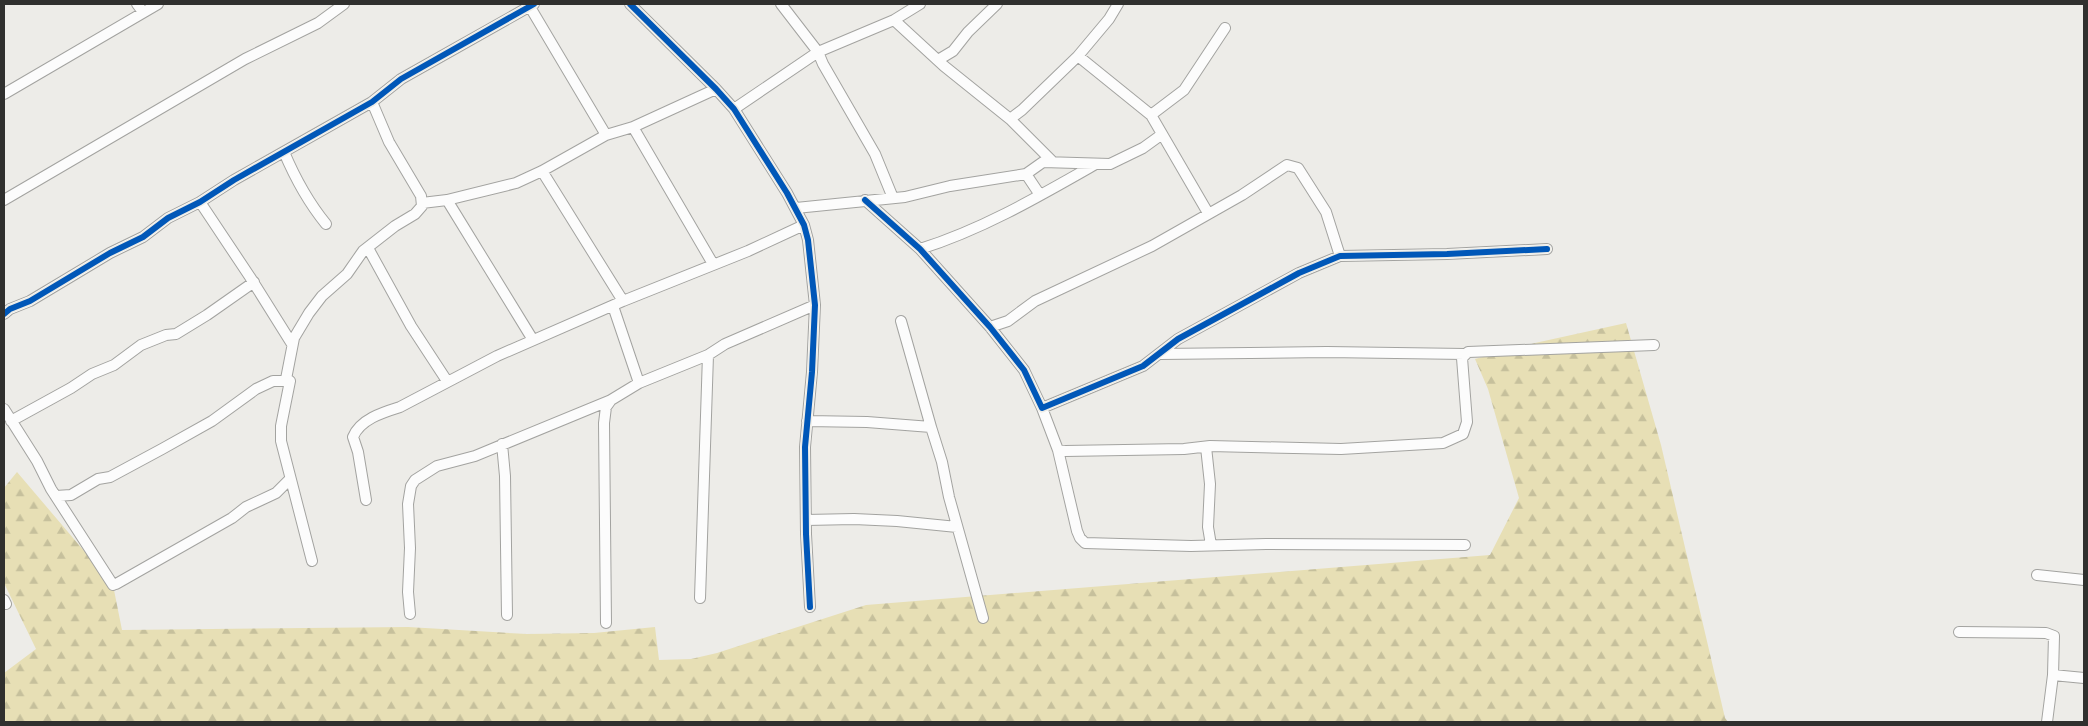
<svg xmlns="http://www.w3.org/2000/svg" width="2088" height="726" viewBox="0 0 2088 726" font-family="'Varela Round',sans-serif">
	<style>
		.forest { fill: url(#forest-firs) }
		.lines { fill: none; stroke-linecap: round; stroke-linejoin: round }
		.minor-casing { stroke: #a3a3a0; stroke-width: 12 }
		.minor { stroke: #fcfcfc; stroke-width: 10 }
		.cycleway-casing { stroke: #eeede7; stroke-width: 9 }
		.cycleway { stroke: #0057b8; stroke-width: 6 }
	</style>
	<defs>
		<pattern id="forest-firs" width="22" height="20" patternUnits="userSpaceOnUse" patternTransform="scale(1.25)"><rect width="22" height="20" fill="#e7dfb5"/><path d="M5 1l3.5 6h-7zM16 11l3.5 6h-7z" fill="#c6c09c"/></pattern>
	</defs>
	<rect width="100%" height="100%" fill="#edece8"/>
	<path class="forest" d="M1626,323L1661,445L1725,718L1728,722H4V673L36,649L4,583V488L17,472L113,585L122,630L408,627L527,634L594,633L655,627L659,660L691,659L717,653L866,605L1490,555L1519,498L1488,389L1475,359L1535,343Z"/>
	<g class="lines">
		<defs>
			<path id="minor" d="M137,4L143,12
				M630,4L716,89L734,109L787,193L804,225L808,240L815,305L812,372L805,447L806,534L810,607
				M781,4L818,52L823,64L875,154L893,198
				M530,7L606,135
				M894,20L944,66L1010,119L1022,110L1078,56L1151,115L1208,213
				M1078,56L1109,19L1118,4
				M938,60L953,51L968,32L997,4
				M4,94L158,4
				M734,109L818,52L894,20L920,4
				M1151,115L1184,90L1225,28
				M1010,119L1053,162
				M633,127L713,264
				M284,152C295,178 308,202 326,224
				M542,171L623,301
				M1026,174L1040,195
				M4,200L245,59L318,23L344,4
				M447,200L533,340
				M865,200L920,249L990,327L1024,370L1042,408L1143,366L1178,339L1299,273L1340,256L1447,254L1547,249
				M200,202L250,277L292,344
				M422,203L447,200L516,183L542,171L606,135L633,127L716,89
				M796,208L905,197L950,186L1026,174L1043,162L1110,164L1143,148L1161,135
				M368,248L411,326L447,381
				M920,249C981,230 1038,197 1094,165
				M613,306L639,383
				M4,314L10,309L30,301L110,253L143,237L168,218L200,202L234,180L372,102L401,79L534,4
				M990,327L1008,321L1035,301L1152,246L1242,195L1287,165L1298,168L1326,212L1340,256
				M1160,354L1327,352L1465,354
				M290,381L281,426V441L312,561
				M1042,408L1058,450L1065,451L1184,449L1210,446L1341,449L1443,443L1463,434L1467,422L1462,358L1468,352L1654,345
				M4,409L37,461L51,489L113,585
				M11,421L71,388L92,374L114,365L141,345L166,335L176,334L207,315L254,282
				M807,421L867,422L931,427L901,321
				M931,427L942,462L949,497L983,618
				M502,444L505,476L507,615
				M1206,447L1210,484L1208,527L1211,545
				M1058,450L1077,531L1080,538L1085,543L1191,546L1266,544L1465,545
				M56,496L71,495L98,479L110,477L162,449L212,421L256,389L273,381H290L286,379L294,338L309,313L322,296L347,274L363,251L395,226L415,214L422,206L421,196L389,142L372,102
				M366,500L358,452L353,437C360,419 384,412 400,407L497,356L623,301L748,251L804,225
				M806,520L854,519L897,521L957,527
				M2037,575L2084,580
				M116,584L232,518L246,507L276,493L290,479
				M700,598L708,355
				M4,600L6,604
				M410,614L408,592L410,548L408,504L411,486L415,480L437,466L475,456L611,400L639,383L708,355L725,344L815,305
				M606,623L604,423L606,407L611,400
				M1959,632L2046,633L2054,636L2053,675L2047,722
				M2053,675L2084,678"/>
		</defs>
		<use href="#minor" class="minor-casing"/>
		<use href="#minor" class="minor"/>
		<defs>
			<path id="cycleway" d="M630,4L716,89L734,109L787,193L804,225L808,240L815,305L812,372L805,447L806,534L810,607
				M865,200L920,249L990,327L1024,370L1042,408L1143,366L1178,339L1299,273L1340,256L1447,254L1547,249
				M4,314L10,309L30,301L110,253L143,237L168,218L200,202L234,180L372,102L401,79L534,4"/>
		</defs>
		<use href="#cycleway" class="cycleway-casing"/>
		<use href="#cycleway" class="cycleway"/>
	</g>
	<rect width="2088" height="726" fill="none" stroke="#30302e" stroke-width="10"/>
</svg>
